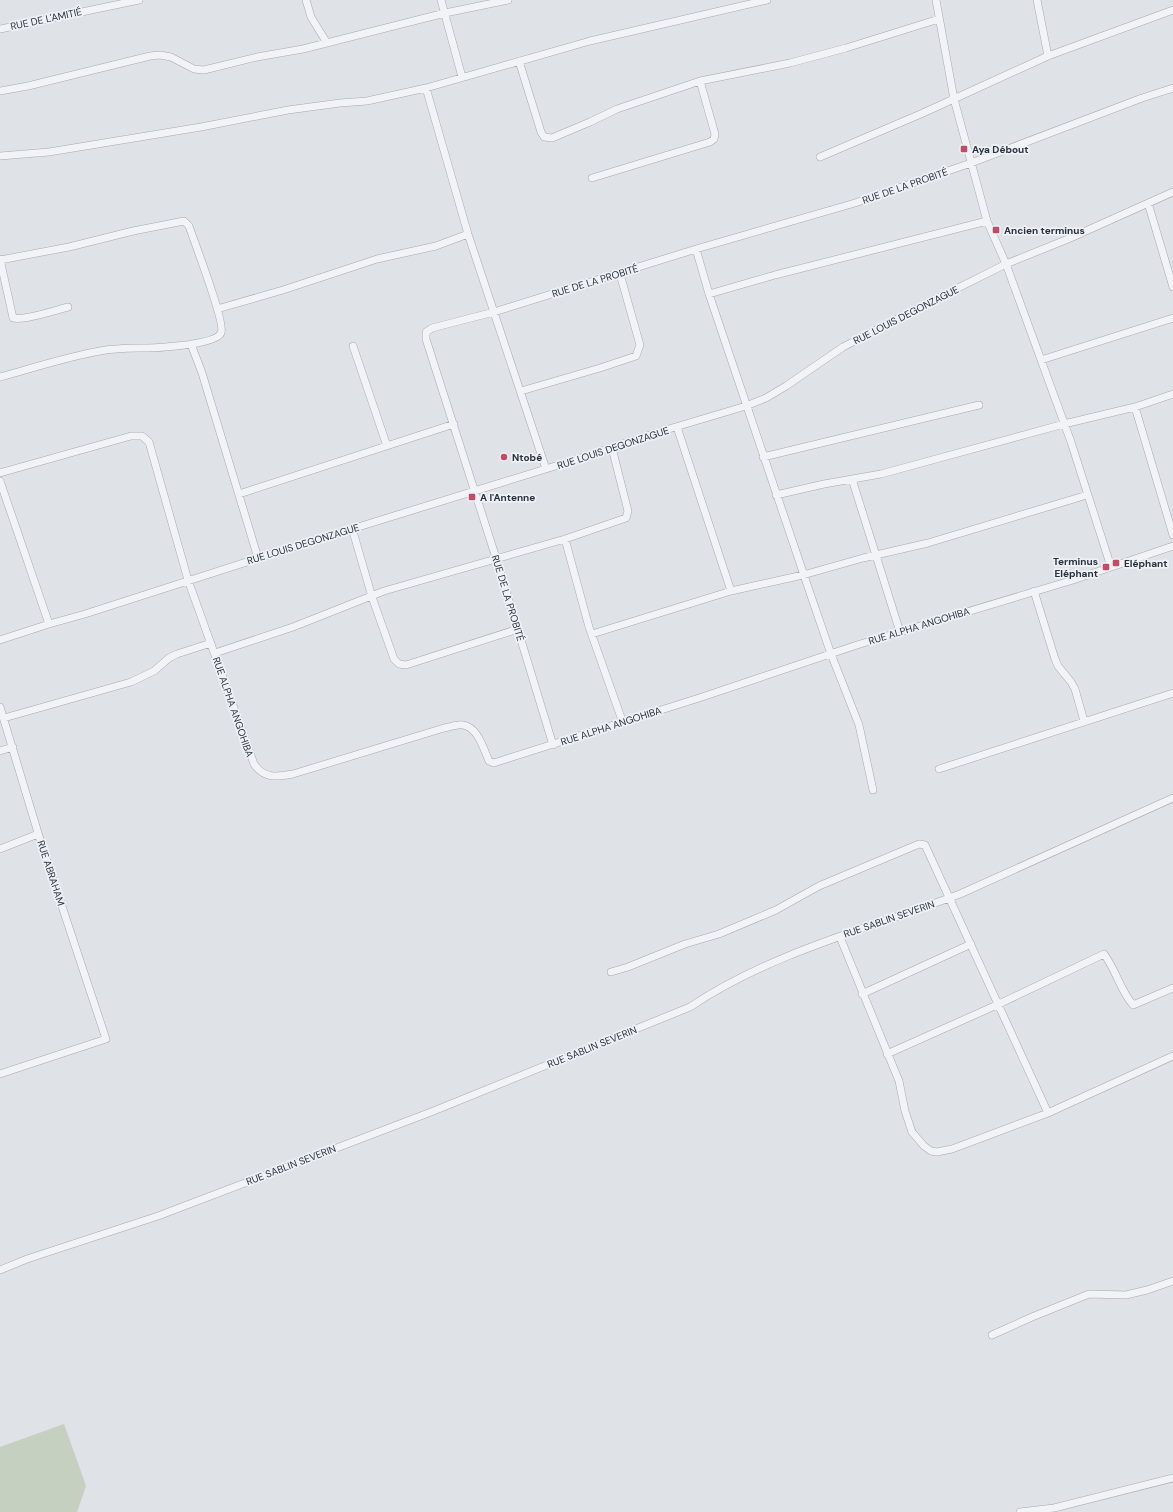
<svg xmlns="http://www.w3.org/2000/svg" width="1173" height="1512" viewBox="0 0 1173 1512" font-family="'DM Sans',sans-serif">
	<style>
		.green { fill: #c5d0c0 }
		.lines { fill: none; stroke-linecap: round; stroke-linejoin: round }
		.street-casing { stroke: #a5a9b1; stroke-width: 8 }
		.street { stroke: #f1f3f6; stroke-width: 7 }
		.poi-dot { fill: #c44b66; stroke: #eef1f5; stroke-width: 1.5 }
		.labels { text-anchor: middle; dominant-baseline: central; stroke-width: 3.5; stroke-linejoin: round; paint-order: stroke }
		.street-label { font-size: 10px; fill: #29313d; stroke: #eef1f5 }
		.poi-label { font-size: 10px; font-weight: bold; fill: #29313d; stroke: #eef1f5; text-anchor: start }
	</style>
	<rect width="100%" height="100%" fill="#dfe2e7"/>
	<path class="green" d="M64,1424L86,1486L77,1512H0V1447Z"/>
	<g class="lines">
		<defs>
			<path id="street" d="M306,0L311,17L327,43
				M441,0L462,77
				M936,0L954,99L987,221L1006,264L1071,442L1111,567
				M1037,0L1048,56
				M0,29L139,0
				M519,61L541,132L544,137L552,138L590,122L617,109L700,81L790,63L846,48L939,19
				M426,88L468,234L546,469
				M0,91L28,86L150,56L160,55L171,57L194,69L204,70L257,57L303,49L445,13L508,0
				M0,156L49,152L201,127L288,110L340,103L367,101L426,88L590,41L767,0
				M820,157L923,113L1048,56L1173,10
				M592,178L710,142L714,139L715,134L700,81
				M1148,203L1173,287
				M696,249L709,294L775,275L987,221
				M0,259L13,318C23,321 56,310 68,307
				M709,294L809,590L831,654L859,725L873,790
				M217,309L283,290L377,259L436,246L468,234
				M191,344L202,373L258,558
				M353,346L387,446
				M1041,360L1173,318
				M0,377C33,368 66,357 100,351C121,347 144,349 166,347C177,346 216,343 221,333C226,324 194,241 189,226L184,221L133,231L69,247L0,260
				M521,391L600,368L636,356L640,345L620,274
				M1135,407L1173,535
				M677,427L731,591
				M763,457L979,405
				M0,473L131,436H142L149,442L188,580L254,764C264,779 277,777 293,774L444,728C450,727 458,724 463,725C478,727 484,750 489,761L494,763L503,760L699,698L857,645L1073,580L1173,546
				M852,479L900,632
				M0,481L49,624
				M239,494L454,424
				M776,495L824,484L881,474L1064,424L1135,407L1173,394
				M352,528L372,597L394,659L399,664L406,665L518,629
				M565,539L589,627L623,723
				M1034,591L1055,659L1058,666L1071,682L1075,689L1084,721
				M592,634L731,591L803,575L863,558L928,543L1087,495
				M0,640L49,624L85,614L287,549L565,463L662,431L746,406L766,398L786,386L843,347L932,301L1006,264L1068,239L1173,192
				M215,653L293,627L384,591L565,539L626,518L628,511L612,448
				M0,707L42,846L106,1039L0,1074
				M4,718L131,682L154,671L169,658L177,654L211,643
				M553,745L496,558L426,339V332L432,328L494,312L696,249L855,203L971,163L1142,98L1173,88
				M0,751L13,747
				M939,769L1173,693
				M0,849L38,834
				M840,937L899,1081L905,1111L912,1132L924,1146L931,1151L937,1152L952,1149L1048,1113L1173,1056
				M611,972L628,967L685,944L719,934L776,910L819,886L919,844L925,845L1048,1113
				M862,994L971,944
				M887,1054L999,1004L1104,954C1116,970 1120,990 1133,1005L1173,988
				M0,1270L27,1259L158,1216L431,1112L690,1007C770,953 870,928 960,894L1173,798
				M992,1335L1032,1317L1089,1294L1126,1295L1147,1290L1173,1281
				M1020,1512L1054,1508L1173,1478"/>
		</defs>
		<use href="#street" class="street-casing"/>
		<use href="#street" class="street"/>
	</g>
	<g class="poi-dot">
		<rect x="960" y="145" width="8" height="8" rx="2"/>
		<rect x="992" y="226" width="8" height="8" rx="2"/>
		<circle cx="504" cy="457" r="4"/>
		<rect x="468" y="493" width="8" height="8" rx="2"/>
		<rect x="1112" y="559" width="8" height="8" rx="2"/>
		<rect x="1102" y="563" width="8" height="8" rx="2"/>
	</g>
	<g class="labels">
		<g class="street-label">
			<text transform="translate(46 19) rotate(-12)">RUE DE L'AMITIÉ</text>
			<text transform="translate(905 186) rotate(-19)">RUE DE LA PROBITÉ</text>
			<text transform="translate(595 281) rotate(-17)">RUE DE LA PROBITÉ</text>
			<text transform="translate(906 315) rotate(-27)">RUE LOUIS DEGONZAGUE</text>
			<text transform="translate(613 448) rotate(-18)">RUE LOUIS DEGONZAGUE</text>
			<text transform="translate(303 544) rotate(-17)">RUE LOUIS DEGONZAGUE</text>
			<text transform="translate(508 598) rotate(73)">RUE DE LA PROBITÉ</text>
			<text transform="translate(919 626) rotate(-17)">RUE ALPHA ANGOHIBA</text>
			<text transform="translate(233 707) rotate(71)">RUE ALPHA ANGOHIBA</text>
			<text transform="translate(611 726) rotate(-18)">RUE ALPHA ANGOHIBA</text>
			<text transform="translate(51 873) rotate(72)">RUE ABRAHAM</text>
			<text transform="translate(889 919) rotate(-19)">RUE SABLIN SEVERIN</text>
			<text transform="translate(592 1047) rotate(-22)">RUE SABLIN SEVERIN</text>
			<text transform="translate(291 1165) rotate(-21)">RUE SABLIN SEVERIN</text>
		</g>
		<g class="poi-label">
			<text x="972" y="149">Aya Débout</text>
			<text x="1004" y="230">Ancien terminus</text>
			<text x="512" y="457">Ntobé</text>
			<text x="480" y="497">A l'Antenne</text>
			<text x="1098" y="561" text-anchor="end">Terminus<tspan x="1098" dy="12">Eléphant</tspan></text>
			<text x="1124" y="563">Eléphant</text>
		</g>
	</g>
</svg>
